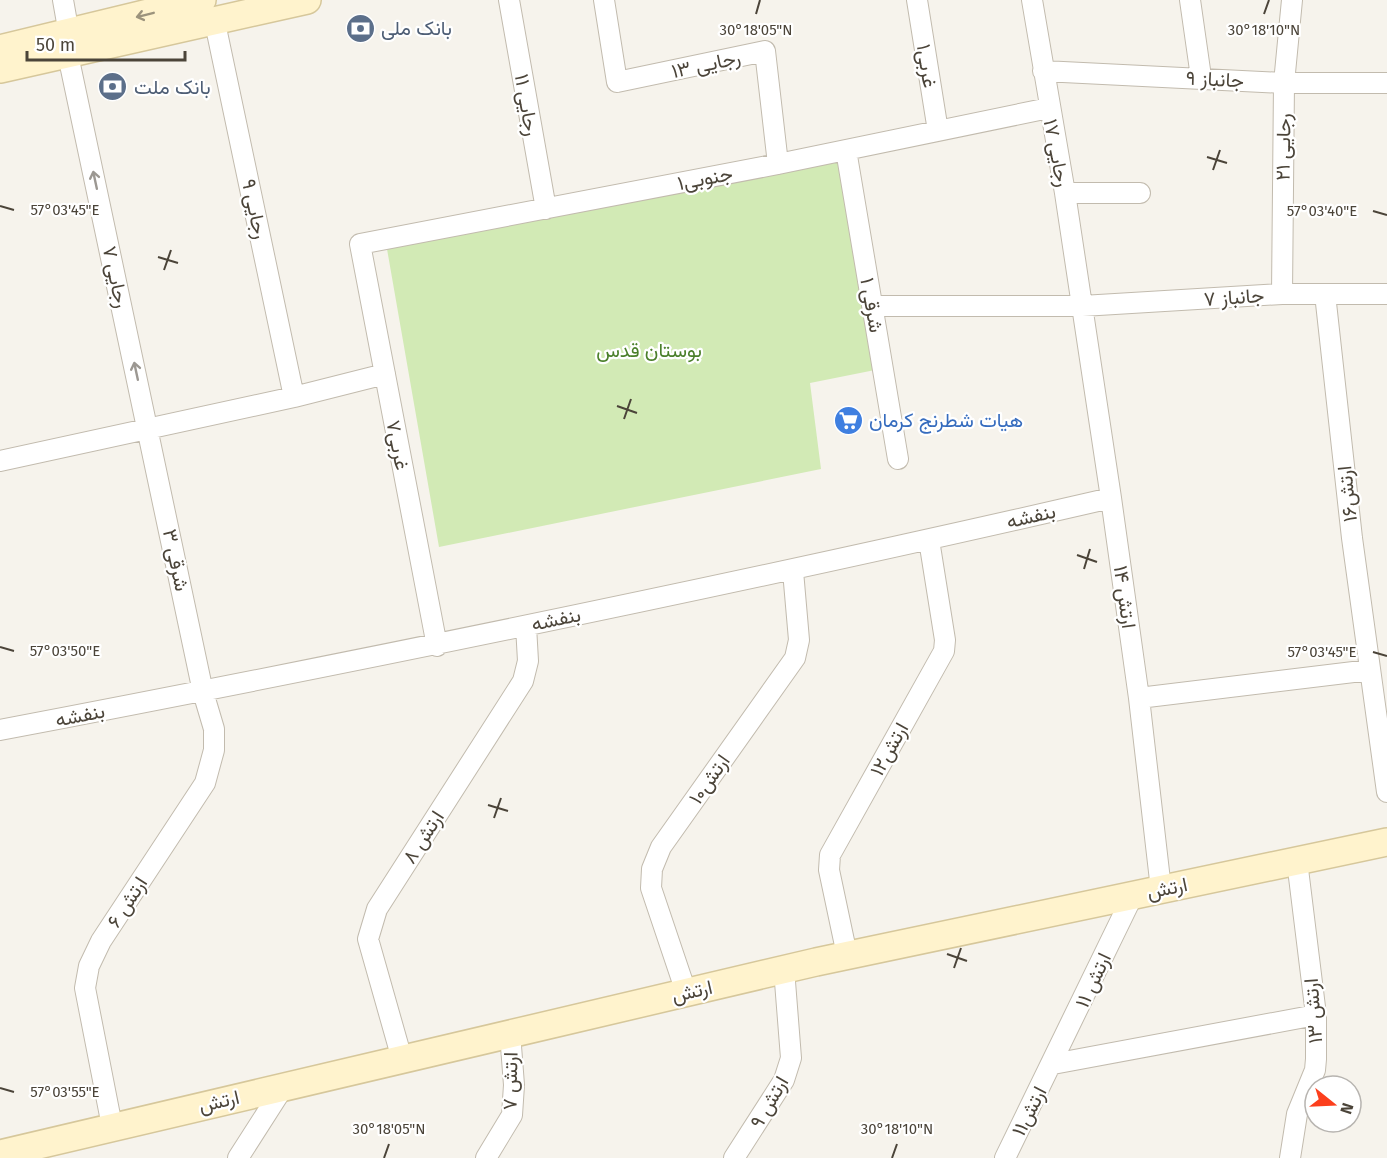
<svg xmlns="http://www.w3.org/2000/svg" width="1387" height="1158" viewBox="0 0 1387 1158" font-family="'Fira Sans',Vazirmatn,sans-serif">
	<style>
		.green { fill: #d2eab5 }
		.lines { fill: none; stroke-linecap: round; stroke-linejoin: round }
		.street-casing { stroke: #c2bbae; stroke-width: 22 }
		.secondary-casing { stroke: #d6c79b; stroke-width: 30 }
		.street { stroke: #fff; stroke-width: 20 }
		.secondary { stroke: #fff3cd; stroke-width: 27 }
		.oneway { stroke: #9c937c }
		.oneway2 { stroke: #9c9892 }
		.ticks { fill: none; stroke: #4b4439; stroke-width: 2 }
		.labels { text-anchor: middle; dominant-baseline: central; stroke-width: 4.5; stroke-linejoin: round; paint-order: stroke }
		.service-label { font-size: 20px; fill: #4e5e75; stroke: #fff; text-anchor: start }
		.street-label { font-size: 20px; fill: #4b4439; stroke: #fff }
		.park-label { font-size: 20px; fill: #4a7f2a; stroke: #fff }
		.shop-label { font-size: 20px; fill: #366cbe; stroke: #fff; text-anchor: start }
		.ticks-label { font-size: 15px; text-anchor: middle; fill: #4b4439; stroke: #fff; stroke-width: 4.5; stroke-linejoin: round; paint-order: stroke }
	</style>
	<rect width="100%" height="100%" fill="#f6f3ec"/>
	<path class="green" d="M848,155L875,370L810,383L821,469L439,547L387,249Z"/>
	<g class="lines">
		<defs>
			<path id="street" d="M63,0L69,34
				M509,0L546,209
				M604,0L617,82L765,51L778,164
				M917,0L938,131
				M1032,0L1065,193L1111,498L1139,698L1161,889
				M1190,0L1201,77
				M215,23L294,397
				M68,55L203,692L214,729V750L205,783L101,941L89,966L85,988L112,1126
				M1043,71L1284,83H1387
				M846,150L898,459
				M1065,193H1140
				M1282,294L1284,83L1292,0
				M1325,294L1352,538L1387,792
				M872,306H1082L1282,294H1387
				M0,461L294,397L385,374
				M437,646L360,244L778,164L1049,108
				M1139,698L1370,670
				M0,730C372,659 742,583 1111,498
				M847,955L829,870L830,855L944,651L945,640L929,540
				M686,992L651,888L652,869L661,847L795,658L799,640L793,571
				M402,1059L368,939L377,909L523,681L528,661L526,626
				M1053,1064L1316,1015
				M238,1158L284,1086
				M486,1158L512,1115L514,1085L510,1033
				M734,1158L784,1080L791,1058L784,969
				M1005,1158L1133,895
				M1290,1158L1297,1114L1315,1070L1316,1059V1015L1297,861"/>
			<path id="secondary" d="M0,49L202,0
				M0,69L307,0
				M0,1154L816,962L1387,842"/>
		</defs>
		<use href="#street" class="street-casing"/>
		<use href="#secondary" class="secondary-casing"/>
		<use href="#street" class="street"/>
		<use href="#secondary" class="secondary"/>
	</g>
	<defs><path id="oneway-shaft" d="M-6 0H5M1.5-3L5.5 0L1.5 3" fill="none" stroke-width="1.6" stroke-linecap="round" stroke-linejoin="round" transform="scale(1.5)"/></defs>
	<use class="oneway" href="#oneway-shaft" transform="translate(145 15) rotate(166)"/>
	<g class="oneway2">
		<use href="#oneway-shaft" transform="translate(95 180) rotate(-102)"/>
		<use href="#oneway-shaft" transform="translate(136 371) rotate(-102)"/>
	</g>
	<path class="ticks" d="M756,14L760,0M1264,14L1269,0M1207,157L1227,163M1213,170L1220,150M0,206L14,210M1373,211L1387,215M158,257L178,263M164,270L171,250M617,406L637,413M624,419L631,399M1077,555L1097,562M1084,569L1090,549M0,647L14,651M1373,652L1387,656M488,805L508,811M494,818L501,798M947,954L967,961M954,968L961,948M0,1088L14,1092M384,1158L389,1144M892,1158L897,1144"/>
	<defs>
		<symbol id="bank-disc" viewBox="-11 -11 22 22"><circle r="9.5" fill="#5c6f8a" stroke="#fff"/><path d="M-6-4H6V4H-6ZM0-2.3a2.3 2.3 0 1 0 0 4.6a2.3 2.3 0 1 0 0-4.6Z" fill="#fff"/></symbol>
		<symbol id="supermarket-disc" viewBox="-11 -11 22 22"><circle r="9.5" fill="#3f7fe0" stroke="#fff"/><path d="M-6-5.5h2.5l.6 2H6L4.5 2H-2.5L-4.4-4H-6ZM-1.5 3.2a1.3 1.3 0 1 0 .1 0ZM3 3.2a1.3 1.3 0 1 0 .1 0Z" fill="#fff"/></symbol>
	</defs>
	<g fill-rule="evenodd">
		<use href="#bank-disc" x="344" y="12" width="33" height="33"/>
		<use href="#bank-disc" x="96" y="70" width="33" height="33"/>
		<use href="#supermarket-disc" x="832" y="404" width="33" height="33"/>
	</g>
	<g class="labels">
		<g class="service-label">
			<text x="381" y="28">بانک ملی</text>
			<text x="134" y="87">بانک ملت</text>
		</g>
		<g class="street-label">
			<text transform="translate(706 64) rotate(-12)">رجایی ۱۳</text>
			<text transform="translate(927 66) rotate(81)">غربی۱</text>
			<text transform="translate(1215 79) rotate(3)">جانباز ۹</text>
			<text transform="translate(527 105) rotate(80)">رجایی ۱۱</text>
			<text transform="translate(1283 147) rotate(-89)">رجایی ۲۱</text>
			<text transform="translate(1057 153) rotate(79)">رجایی ۱۷</text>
			<text transform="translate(705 178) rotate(-11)">جنوبی۱</text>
			<text transform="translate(255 209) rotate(78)">رجایی ۹</text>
			<text transform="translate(116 277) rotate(78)">رجایی ۷</text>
			<text transform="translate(1234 297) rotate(-4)">جانباز ۷</text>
			<text transform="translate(872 305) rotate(80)">شرقی ۱</text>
			<text transform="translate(398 445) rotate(79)">غربی۷</text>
			<text transform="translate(1347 494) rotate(-96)">ارتش۱۶</text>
			<text transform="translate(1031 516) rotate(-13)">بنفشه</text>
			<text transform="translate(176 560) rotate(78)">شرقی ۳</text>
			<text transform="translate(1125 597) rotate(82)">ارتش ۱۴</text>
			<text transform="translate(556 619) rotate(-12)">بنفشه</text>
			<text transform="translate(80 715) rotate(-11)">بنفشه</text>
			<text transform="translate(889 749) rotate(-61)">ارتش۱۲</text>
			<text transform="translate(709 779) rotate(-55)">ارتش۱۰</text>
			<text transform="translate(423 837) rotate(-57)">ارتش ۸</text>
			<text transform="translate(1167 888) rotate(-12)">ارتش</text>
			<text transform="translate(127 902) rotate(-57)">ارتش ۶</text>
			<text transform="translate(1093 980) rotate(-65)">ارتش ۱۱</text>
			<text transform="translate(692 991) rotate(-13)">ارتش</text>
			<text transform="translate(1313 1011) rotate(-94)">ارتش ۱۳</text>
			<text transform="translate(510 1081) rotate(-89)">ارتش ۷</text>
			<text transform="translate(219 1101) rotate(-13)">ارتش</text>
			<text transform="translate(769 1102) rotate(-60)">ارتش ۹</text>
			<text transform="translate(1029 1111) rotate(-63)">ارتش۱۱</text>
		</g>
		<g class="park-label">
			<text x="649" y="350">بوستان قدس</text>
		</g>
		<g class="shop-label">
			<text x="869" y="420">هیات شطرنج کرمان</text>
		</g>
	</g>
	<g class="ticks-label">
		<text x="756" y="35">30°18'05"N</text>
		<text x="1264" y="35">30°18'10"N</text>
		<text x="65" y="215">57°03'45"E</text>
		<text x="1322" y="216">57°03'40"E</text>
		<text x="65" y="656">57°03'50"E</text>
		<text x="1322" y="657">57°03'45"E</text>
		<text x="65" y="1097">57°03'55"E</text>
		<text x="389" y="1134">30°18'05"N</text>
		<text x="897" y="1134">30°18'10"N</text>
	</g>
	<g transform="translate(1333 1104) rotate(108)"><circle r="28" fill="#ffffff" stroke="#b7b4b0" stroke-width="1.5"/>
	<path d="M0-4.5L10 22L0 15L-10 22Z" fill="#fc3f1d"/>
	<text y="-9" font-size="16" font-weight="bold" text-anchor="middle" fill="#4b4439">N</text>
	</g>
	<path d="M27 51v9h158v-9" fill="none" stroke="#4b4439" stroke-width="3"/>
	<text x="36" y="51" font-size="18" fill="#4b4439" stroke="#ffffff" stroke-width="4.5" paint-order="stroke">50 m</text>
</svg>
